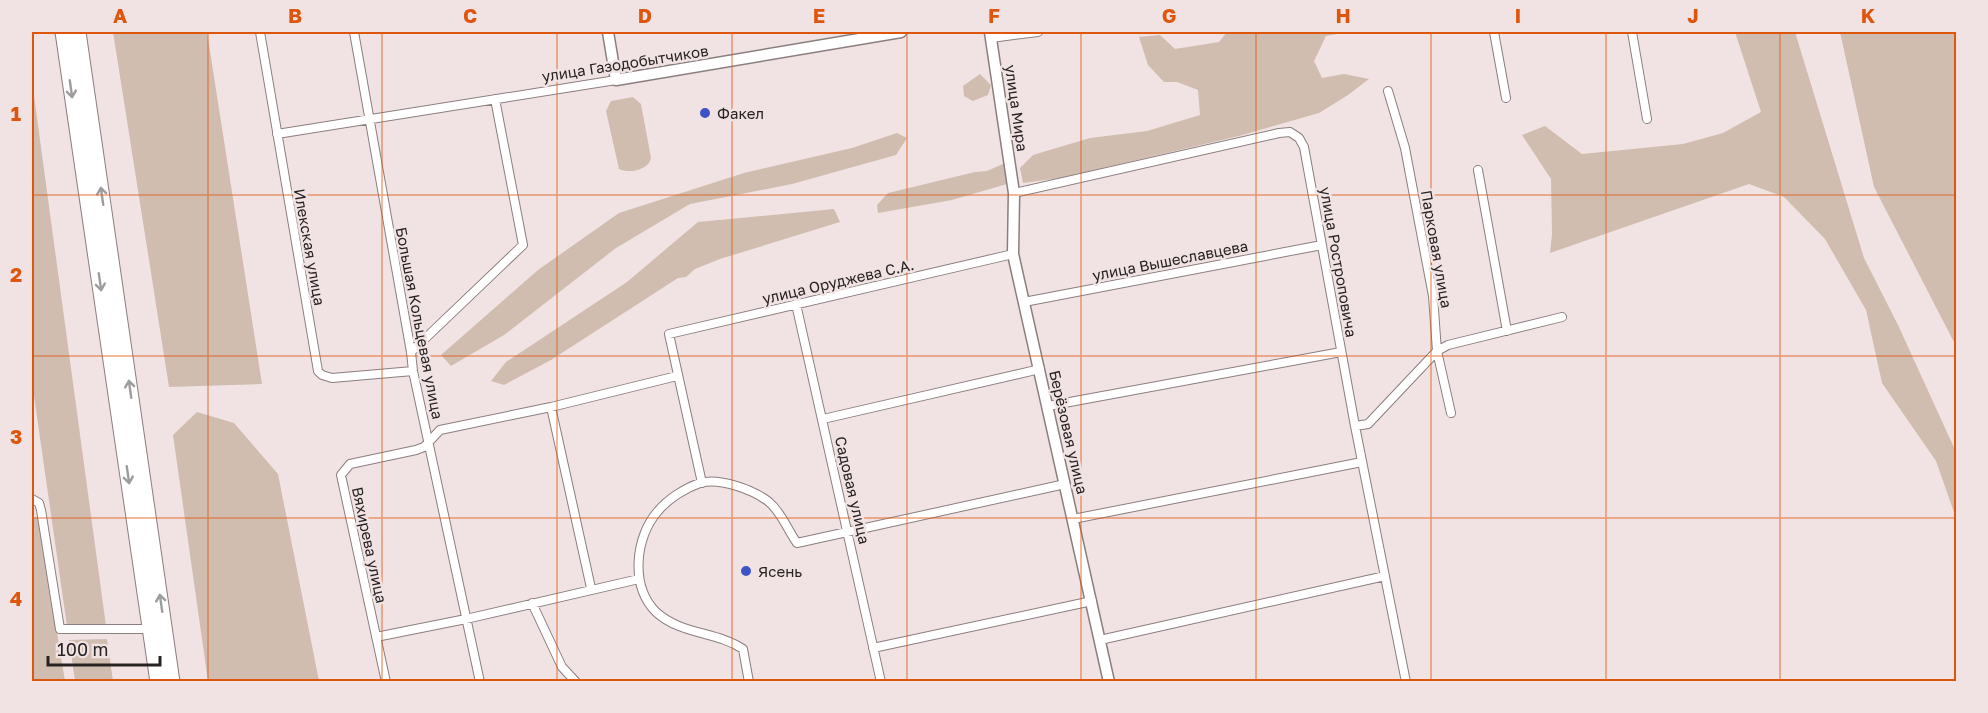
<svg xmlns="http://www.w3.org/2000/svg" width="1988" height="713" viewBox="0 0 1988 713" font-family="'Golos Text',sans-serif">
	<style>
		.green { fill: #d0bdaf }
		.lines { fill: none; stroke-linecap: round; stroke-linejoin: round }
		.street-casing { stroke: #8b7e7e; stroke-width: 10 }
		.secondary-casing { stroke: #8b7e7e; stroke-width: 13 }
		.highway-casing { stroke: #8b7e7e; stroke-width: 17 }
		.street { stroke: #fff; stroke-width: 8 }
		.secondary { stroke: #fff; stroke-width: 10 }
		.highway { stroke: #fff; stroke-width: 15 }
		.oneway { stroke: #9e9c9c }
		.grid { fill: none; stroke: #de560d; stroke-width: 1.5; stroke-opacity: 0.55 }
		.poi-dot { fill: #3d53c6; stroke: #f1e3e3; stroke-width: 2 }
		.labels { text-anchor: middle; dominant-baseline: central; stroke-width: 5; stroke-linejoin: round; paint-order: stroke }
		.street-label { font-size: 15px; fill: #282323; stroke: #f1e3e3 }
		.poi-label { font-size: 15px; fill: #282323; stroke: #f1e3e3; text-anchor: start }
		.neatline { fill: none; stroke: #de560d; stroke-width: 2 }
		.grid-label { font-size: 20px; text-anchor: middle; font-weight: bold; fill: #de560d }
	</style>
	<rect width="100%" height="100%" fill="#f1e3e3"/>
	<path class="green" d="M113,32H207L262,384L169,387Z
		M1227,32H1347L1326,36L1314,61L1322,78L1344,74L1369,79L1348,95L1319,113L1239,136L1060,178L1023,183L1020,168L1033,155L1090,138L1147,131L1200,115L1198,90L1177,82H1164L1148,65L1139,37L1160,35L1175,49L1219,42Z
		M1735,32H1795L1864,258L1898,325L1956,452V518L1936,461L1882,383L1866,310L1825,239L1784,197L1749,184L1550,253L1552,234L1551,179L1522,135L1545,126L1582,154L1683,144L1723,133L1761,112Z
		M1840,32H1956V346L1874,187Z
		M980,74L991,85L988,95L973,101L964,96L963,86Z
		M32,81L106,626H67L32,382Z
		M633,97L641,104L651,158C649,170 629,174 619,169L606,111L611,101Z
		M897,133L907,138L896,155L792,184L690,204L616,248L504,335L451,366L441,355L538,270L619,213L744,173L852,148Z
		M1005,163L1007,184L952,200L878,213L877,205L888,193L975,172L987,171Z
		M834,209L840,222L720,259L695,269L686,277L678,278L551,360L504,385L491,381L506,362L627,282L698,222Z
		M197,412L234,423L278,474L319,681H208L173,435Z
		M38,517L65,681L32,682V518Z
		M107,639L113,681H75L69,640Z"/>
	<g class="lines">
		<defs>
			<path id="street" d="M260,32L318,371L322,375L332,378L413,371
				M354,32L411,352L413,371L480,682
				M1494,32L1506,98
				M1632,32L1647,119
				M991,38L1038,32
				M1388,91L1405,148L1433,296L1437,351L1451,413
				M277,134L616,80
				M1478,170L1507,331
				M1014,193L1279,133L1290,132L1299,138L1304,147L1355,426L1406,682
				M1024,302L1322,245
				M796,304L881,682
				M411,352L523,245L495,99
				M1048,406L1341,352
				M551,407L591,588
				M823,419L1040,369
				M1355,426L1368,424L1437,351L1448,345L1562,317
				M702,483L669,334L1013,254
				M32,499L39,503L41,510L60,629H150
				M1073,519L1362,462
				M532,603L562,667L576,682
				M376,637L466,619L639,579
				M1100,640L1385,576
				M873,648L1092,601
				M386,682L341,475L350,464L416,450L424,447L440,430L551,407L677,376
				M749,682L743,649C716,631 681,635 656,612C630,586 635,537 658,511C668,499 685,488 700,483C719,477 754,490 769,502C782,513 787,529 797,543L1065,484"/>
			<path id="secondary" d="M608,32L616,80L901,32
				M990,32L1014,193L1013,254L1109,682"/>
			<path id="highway" d="M63,32L158,682
				M78,32L172,682"/>
		</defs>
		<use href="#street" class="street-casing"/>
		<use href="#secondary" class="secondary-casing"/>
		<use href="#highway" class="highway-casing"/>
		<use href="#street" class="street"/>
		<use href="#secondary" class="secondary"/>
		<use href="#highway" class="highway"/>
	</g>
	<defs><path id="oneway-shaft" d="M-6 0H5M1.5-3L5.5 0L1.5 3" fill="none" stroke-width="1.6" stroke-linecap="round" stroke-linejoin="round" transform="scale(1.5)"/></defs>
	<g class="oneway">
		<use href="#oneway-shaft" transform="translate(71 89) rotate(82)"/>
		<use href="#oneway-shaft" transform="translate(102 196) rotate(-98)"/>
		<use href="#oneway-shaft" transform="translate(100 282) rotate(82)"/>
		<use href="#oneway-shaft" transform="translate(130 389) rotate(-98)"/>
		<use href="#oneway-shaft" transform="translate(128 475) rotate(82)"/>
		<use href="#oneway-shaft" transform="translate(161 603) rotate(-98)"/>
	</g>
	<path class="grid" d="M208,32V682M382,32V682M557,32V682M732,32V682M907,32V682M1081,32V682M1256,32V682M1431,32V682M1606,32V682M1780,32V682M32,195H1956M32,356H1956M32,518H1956"/>
	<g class="poi-dot">
		<circle cx="705" cy="113" r="6"/>
		<circle cx="746" cy="571" r="6"/>
	</g>
	<g class="labels">
		<g class="street-label">
			<text transform="translate(625 63) rotate(-9)">улица Газодобытчиков</text>
			<text transform="translate(1017 108) rotate(82)">улица Мира</text>
			<text transform="translate(310 247) rotate(80)">Илекская улица</text>
			<text transform="translate(1437 249) rotate(80)">Парковая улица</text>
			<text transform="translate(1170 260) rotate(-11)">улица Вышеславцева</text>
			<text transform="translate(1339 262) rotate(80)">улица Ростроповича</text>
			<text transform="translate(838 281) rotate(-13)">улица Оруджева С.А.</text>
			<text transform="translate(420 323) rotate(79)">Большая Кольцевая улица</text>
			<text transform="translate(1069 432) rotate(77)">Берёзовая улица</text>
			<text transform="translate(853 490) rotate(77)">Садовая улица</text>
			<text transform="translate(370 545) rotate(78)">Вяхирева улица</text>
		</g>
		<g class="poi-label">
			<text x="717" y="113">Факел</text>
			<text x="758" y="571">Ясень</text>
		</g>
	</g>
	<rect width="1988" height="713" fill="none" stroke="#f1e3e3" stroke-width="66"/>
	<path d="M48 656v9h112v-9" fill="none" stroke="#282323" stroke-width="3"/>
	<text x="57" y="656" font-size="18" fill="#282323" stroke="#f1e3e3" stroke-width="4.5" paint-order="stroke">100 m</text>
	<rect x="33" y="33" width="1922" height="647" class="neatline"/>
	<g class="grid-label">
		<text x="120" y="23">A</text>
		<text x="295" y="23">B</text>
		<text x="470" y="23">C</text>
		<text x="645" y="23">D</text>
		<text x="819" y="23">E</text>
		<text x="994" y="23">F</text>
		<text x="1169" y="23">G</text>
		<text x="1343" y="23">H</text>
		<text x="1518" y="23">I</text>
		<text x="1693" y="23">J</text>
		<text x="1868" y="23">K</text>
		<text x="16" y="121">1</text>
		<text x="16" y="282">2</text>
		<text x="16" y="444">3</text>
		<text x="16" y="606">4</text>
	</g>
</svg>
